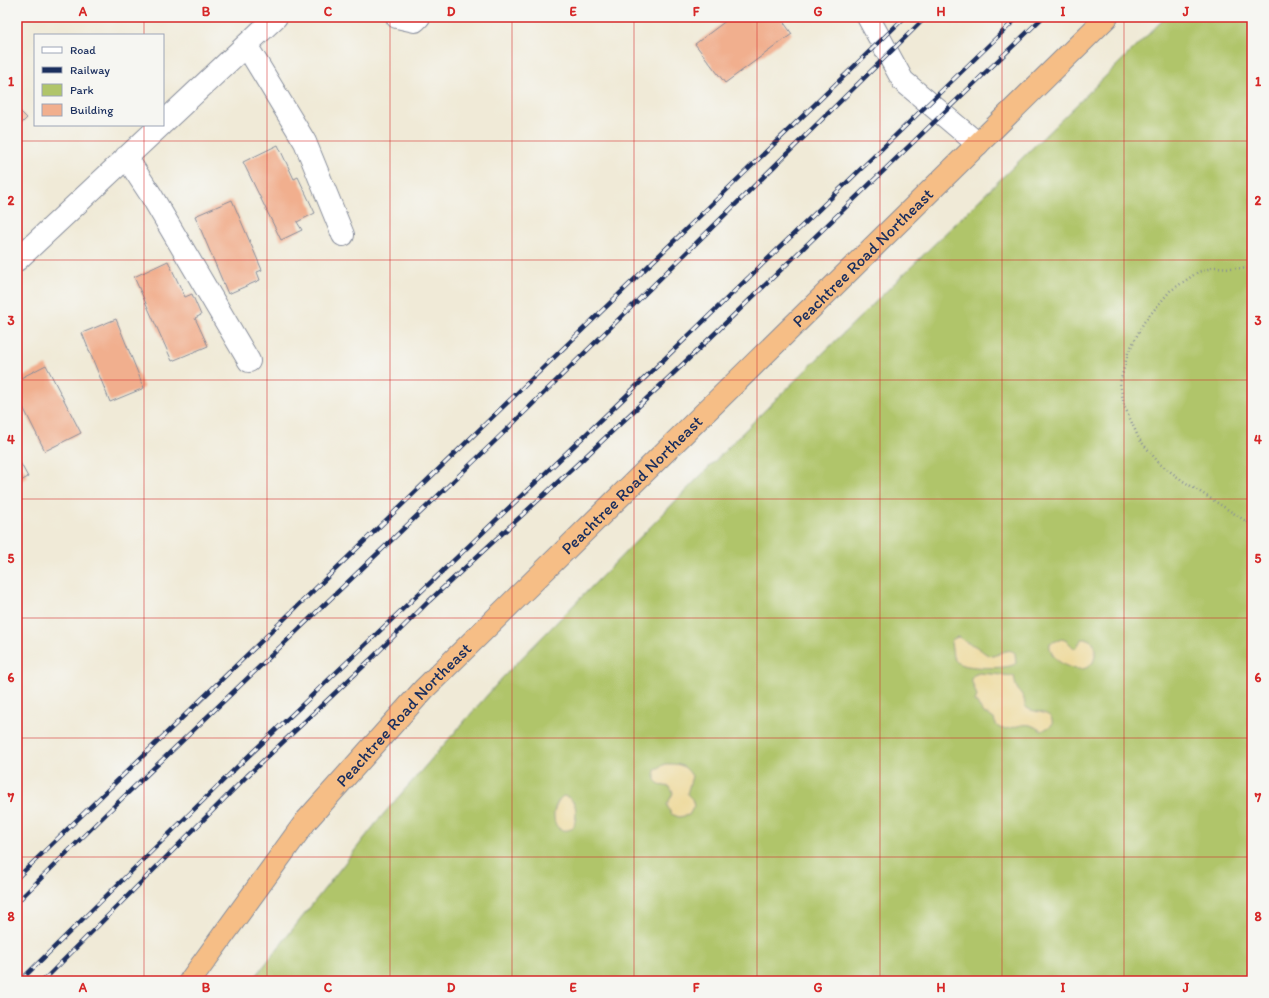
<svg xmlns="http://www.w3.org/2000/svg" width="1269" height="998" viewBox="0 0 1269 998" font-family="Itim,sans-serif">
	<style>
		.green { fill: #b0c56a; stroke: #667a64 }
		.sand { fill: #eeda9e; stroke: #84847e }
		.building { fill: #f1af8e }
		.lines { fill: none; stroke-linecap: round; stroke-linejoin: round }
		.minor-casing { stroke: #868c9a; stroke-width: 24 }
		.highway-casing { stroke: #868c9a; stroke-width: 24 }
		.path { stroke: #868c9a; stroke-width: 2.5; stroke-dasharray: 1 3; stroke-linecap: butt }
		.minor { stroke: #fff; stroke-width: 22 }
		.highway { stroke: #f6be86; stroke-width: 22 }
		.rail-casing { stroke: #1b2f5e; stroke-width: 4.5 }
		.rail { stroke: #f6f6f2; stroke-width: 3; stroke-dasharray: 9; stroke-linecap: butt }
		.grid { fill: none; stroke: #d62828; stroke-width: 1; stroke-opacity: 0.55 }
		.labels { text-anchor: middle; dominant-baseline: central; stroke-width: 3; stroke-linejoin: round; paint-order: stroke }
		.street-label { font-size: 17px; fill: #1b2f5e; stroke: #f6f6f2 }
		.neatline { fill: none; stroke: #d62828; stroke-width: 1.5 }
		.grid-label { font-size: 13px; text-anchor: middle; font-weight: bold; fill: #d62828 }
	</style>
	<rect width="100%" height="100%" fill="#f6f6f2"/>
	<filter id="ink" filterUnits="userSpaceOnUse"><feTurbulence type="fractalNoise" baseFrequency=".025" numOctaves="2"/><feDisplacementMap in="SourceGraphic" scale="8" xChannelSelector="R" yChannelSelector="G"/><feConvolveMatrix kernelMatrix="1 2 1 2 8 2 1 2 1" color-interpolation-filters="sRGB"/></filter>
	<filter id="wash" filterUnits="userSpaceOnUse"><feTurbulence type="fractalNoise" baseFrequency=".012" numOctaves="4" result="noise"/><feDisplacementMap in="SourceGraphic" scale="16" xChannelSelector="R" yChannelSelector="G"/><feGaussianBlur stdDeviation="0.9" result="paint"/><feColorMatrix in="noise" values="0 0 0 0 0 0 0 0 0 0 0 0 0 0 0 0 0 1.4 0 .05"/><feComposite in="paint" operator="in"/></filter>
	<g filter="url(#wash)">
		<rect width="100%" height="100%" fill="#f0ead7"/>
		<path class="green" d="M1166,17H1252V981H252L381,817L503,677L759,416Z"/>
		<path class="sand" d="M958,637C962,638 962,640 966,642C969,644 972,644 975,646C979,648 984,653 988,655C998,659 1006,645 1015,653L1016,663C1011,670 968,668 960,664C957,663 955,660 953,657L951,642L953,639Z
			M1062,639L1067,641L1074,648H1076L1082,639H1088L1094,643C1104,687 1046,667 1050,643Z
			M979,673L1014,676C1015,680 1015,685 1017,688C1019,692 1023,695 1024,699C1025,702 1024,705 1027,708C1032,713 1055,710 1052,725L1042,731C1038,729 1034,726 1030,725C1016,722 999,739 994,719L987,714H985L975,701L977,696L971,679L974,675Z
			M665,764C680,764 684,764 692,776L687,794L692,799L694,806L689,815L679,817L671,814L667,805L673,793L670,787L660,785L655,780V770Z
			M563,796C578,798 578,815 573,828C552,839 548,808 563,796Z"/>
		<g id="blocks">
			<path class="building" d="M113,17H124L118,22Z
				M731,17H780L792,34L725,83L695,44Z
				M17,108L27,118L17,128Z
				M278,145L294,179L298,177L315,213L297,222L302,230L281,240L243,162Z
				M232,200L262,270L257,272L260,280L228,294L195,216Z
				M168,261L185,297L192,294L201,315L195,318L208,346L172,361L134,277Z
				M116,319L144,388L110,402L82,333Z
				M46,365L81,433L45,451L17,395V380Z
				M17,457L28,477L17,483Z"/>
		</g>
	</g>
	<g filter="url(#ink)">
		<use href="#blocks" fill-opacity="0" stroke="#868c9a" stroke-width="1"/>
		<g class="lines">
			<defs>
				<path id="minor" d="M397,17L415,21L419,17
					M868,17L903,81L978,144
					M246,45L305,142L343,235
					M163,123L276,17
					M126,157L151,195L249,361
					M17,260L161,125"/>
				<g id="highway">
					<path id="s1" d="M190,981L306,821L424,689L1107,17"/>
				</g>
			</defs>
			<use href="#minor" class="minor-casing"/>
			<use href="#highway" class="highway-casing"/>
			<path class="path" d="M1252,269L1215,267L1198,272L1170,291L1144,322L1128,353L1120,383L1124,405L1139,439L1160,464L1183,481L1252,525"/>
			<use href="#minor" class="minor"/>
			<use href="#highway" class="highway"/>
			<defs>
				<path id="rail" d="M17,878L905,17
					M17,902L109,811L495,441L926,17
					M20,981L237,767L622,400L1018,17
					M43,981L247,776L370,660L429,601L584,458L679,368L1043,17"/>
			</defs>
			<use href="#rail" class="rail-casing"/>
			<use href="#rail" class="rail"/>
		</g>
	</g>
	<path class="grid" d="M144,17V35M267,17V981M390,17V981M512,17V981M634,17V981M757,17V981M880,17V981M1002,17V981M1124,17V981M144,125V981M17,141H1252M17,260H1252M17,380H1252M17,499H1252M17,618H1252M17,738H1252M17,857H1252"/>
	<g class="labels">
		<g class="street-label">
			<text stroke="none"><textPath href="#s1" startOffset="990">Peachtree Road Northeast</textPath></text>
			<text stroke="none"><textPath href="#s1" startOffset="666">Peachtree Road Northeast</textPath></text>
			<text stroke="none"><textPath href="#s1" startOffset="342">Peachtree Road Northeast</textPath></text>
		</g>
	</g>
	<rect width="1269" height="998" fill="none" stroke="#f6f6f2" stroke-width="44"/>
	<rect x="34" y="34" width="130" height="92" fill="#f6f6f2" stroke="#9ea6b7"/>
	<rect x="42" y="47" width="20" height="6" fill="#ffffff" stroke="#9ea6b7"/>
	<text x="70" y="54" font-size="12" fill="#1b2f5e">Road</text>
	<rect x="42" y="67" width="20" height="6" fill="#1b2f5e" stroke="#9ea6b7"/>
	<text x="70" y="74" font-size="12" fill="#1b2f5e">Railway</text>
	<rect x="42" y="84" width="20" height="12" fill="#b0c56a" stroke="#9ea6b7"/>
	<text x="70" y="94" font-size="12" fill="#1b2f5e">Park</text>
	<rect x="42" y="104" width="20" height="12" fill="#f1af8e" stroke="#9ea6b7"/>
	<text x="70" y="114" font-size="12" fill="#1b2f5e">Building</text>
	<rect x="22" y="22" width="1225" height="954" class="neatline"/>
	<g class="grid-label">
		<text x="83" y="16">A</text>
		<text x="206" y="16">B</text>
		<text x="328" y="16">C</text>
		<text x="451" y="16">D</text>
		<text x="573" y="16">E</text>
		<text x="696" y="16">F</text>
		<text x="818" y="16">G</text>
		<text x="941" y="16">H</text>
		<text x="1063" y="16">I</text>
		<text x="1186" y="16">J</text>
		<text x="11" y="86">1</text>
		<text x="1258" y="86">1</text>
		<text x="11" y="205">2</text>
		<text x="1258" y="205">2</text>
		<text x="11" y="325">3</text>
		<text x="1258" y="325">3</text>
		<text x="11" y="444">4</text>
		<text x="1258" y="444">4</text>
		<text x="11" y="563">5</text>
		<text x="1258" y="563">5</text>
		<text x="11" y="682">6</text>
		<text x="1258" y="682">6</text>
		<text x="11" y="802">7</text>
		<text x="1258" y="802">7</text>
		<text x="11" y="921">8</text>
		<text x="1258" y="921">8</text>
		<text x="83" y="992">A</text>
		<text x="206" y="992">B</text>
		<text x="328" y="992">C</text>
		<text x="451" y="992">D</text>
		<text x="573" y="992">E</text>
		<text x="696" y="992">F</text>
		<text x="818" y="992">G</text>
		<text x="941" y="992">H</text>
		<text x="1063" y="992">I</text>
		<text x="1186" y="992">J</text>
	</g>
</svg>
